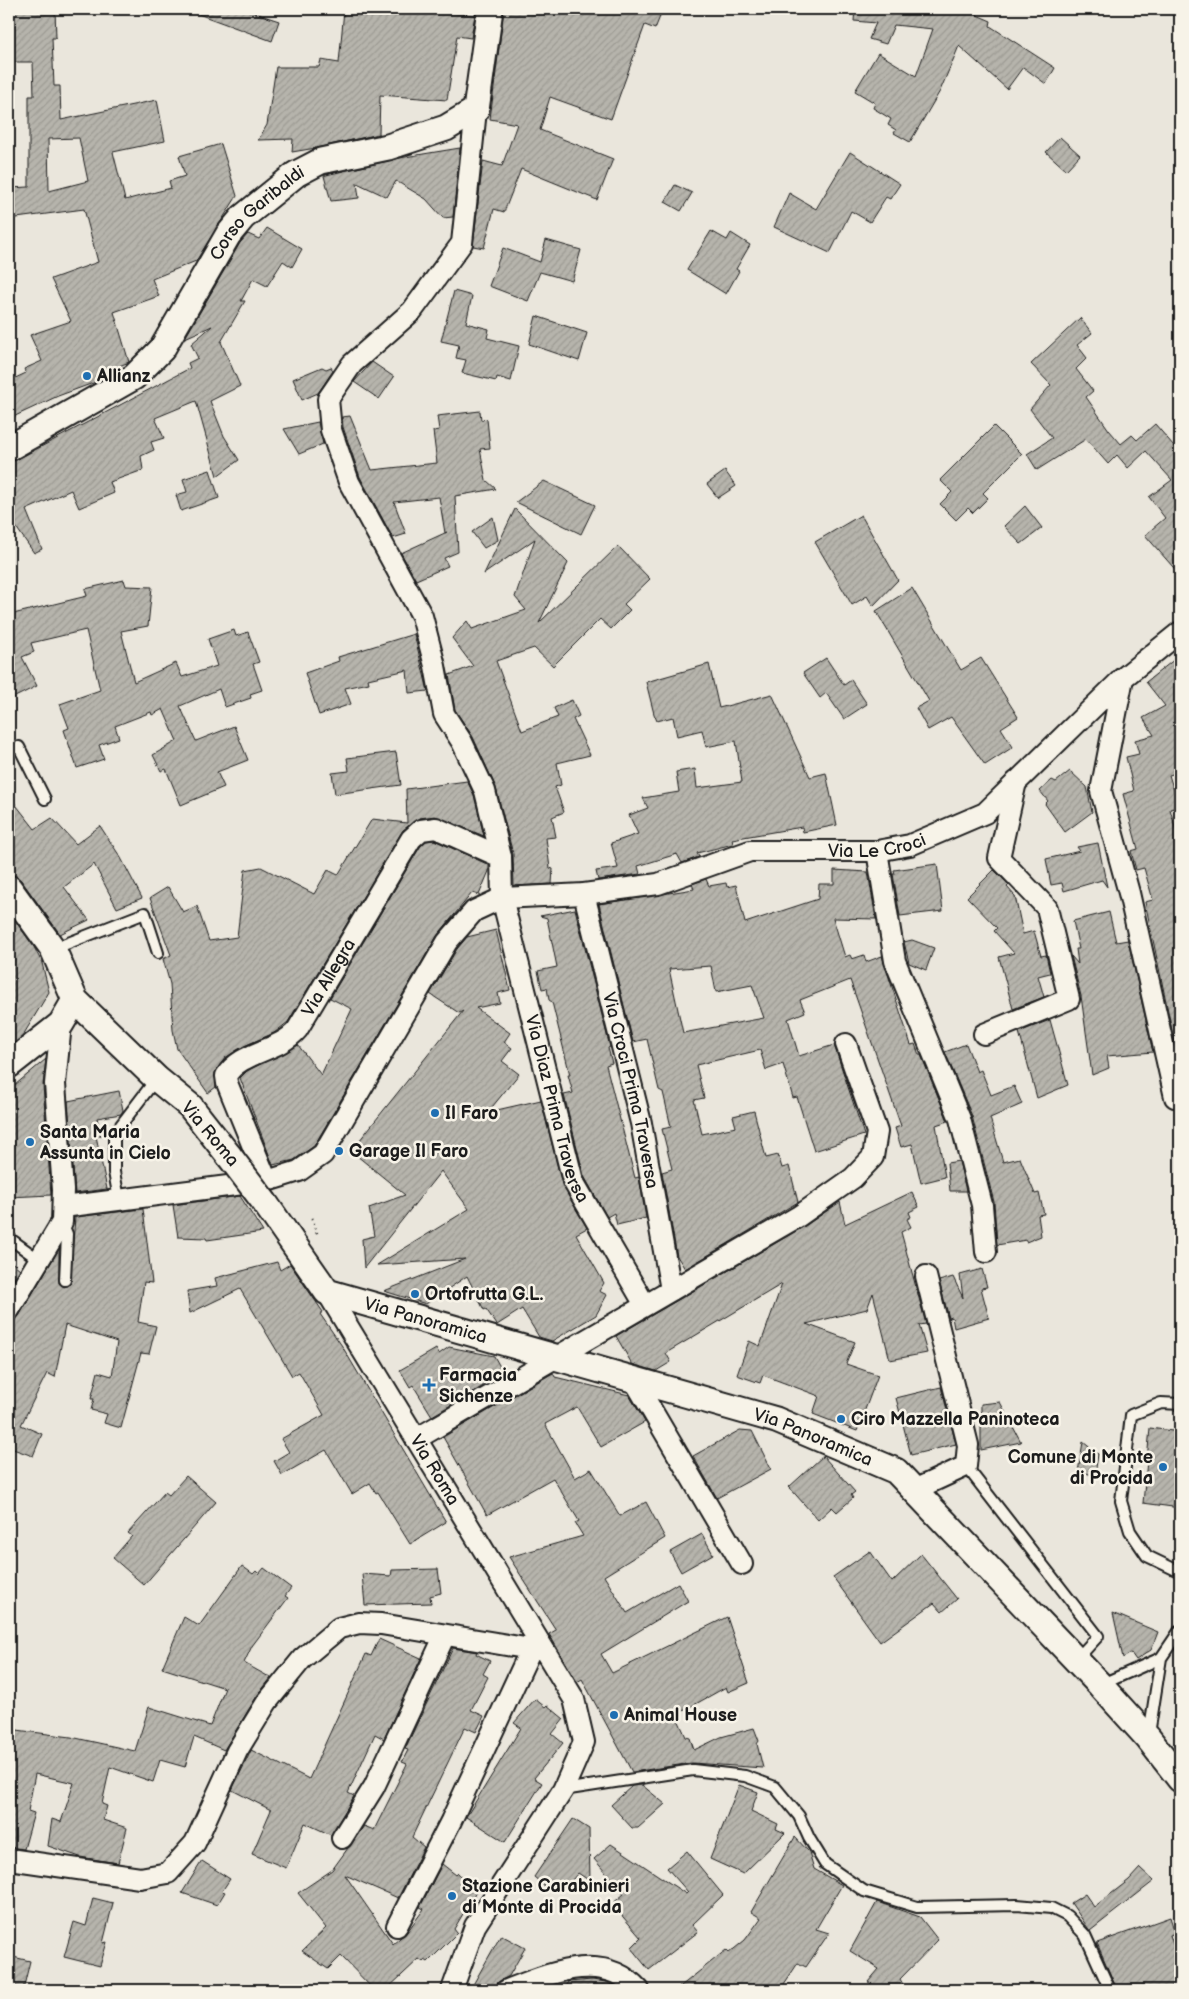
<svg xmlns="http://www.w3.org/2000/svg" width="1189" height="1999" viewBox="0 0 1189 1999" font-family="'Balsamiq Sans',sans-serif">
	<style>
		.building { fill: url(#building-hatch); stroke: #1c1c1c; fill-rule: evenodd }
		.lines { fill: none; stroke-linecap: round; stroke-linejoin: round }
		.service-casing { stroke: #1c1c1c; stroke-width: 14 }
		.minor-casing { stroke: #1c1c1c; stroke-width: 24 }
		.tertiary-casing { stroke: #1c1c1c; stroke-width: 29 }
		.path { stroke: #1c1c1c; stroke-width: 3; stroke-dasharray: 1 4; stroke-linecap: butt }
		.service { stroke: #f7f3e8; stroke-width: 10 }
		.minor { stroke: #f7f3e8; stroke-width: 20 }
		.tertiary { stroke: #f7f3e8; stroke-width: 25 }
		.tertiary-bridge-casing { stroke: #1c1c1c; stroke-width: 29; stroke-linecap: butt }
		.tertiary-bridge { stroke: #f7f3e8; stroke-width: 25 }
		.poi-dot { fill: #1f6fb2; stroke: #f7f3e8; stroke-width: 2 }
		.labels { text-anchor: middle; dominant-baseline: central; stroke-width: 5; stroke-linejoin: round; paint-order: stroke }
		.street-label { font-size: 18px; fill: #1c1c1c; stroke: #f7f3e8 }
		.poi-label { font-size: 18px; font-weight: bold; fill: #1c1c1c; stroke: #f7f3e8; text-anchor: start }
	</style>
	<defs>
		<pattern id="building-hatch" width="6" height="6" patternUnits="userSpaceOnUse" patternTransform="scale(1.25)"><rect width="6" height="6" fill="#b6b4ac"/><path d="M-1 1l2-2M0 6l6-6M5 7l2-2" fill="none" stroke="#9c9a93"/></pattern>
	</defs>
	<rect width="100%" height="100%" fill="#eae6dc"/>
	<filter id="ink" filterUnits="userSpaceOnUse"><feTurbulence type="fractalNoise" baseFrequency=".02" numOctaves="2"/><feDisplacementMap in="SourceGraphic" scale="10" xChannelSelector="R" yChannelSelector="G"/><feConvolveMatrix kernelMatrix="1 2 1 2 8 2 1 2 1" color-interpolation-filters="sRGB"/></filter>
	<g filter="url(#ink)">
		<path class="building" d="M9,9H55L56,38H52L54,86H60L61,120L157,100L165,141L113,152L125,200L171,188L169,181L185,176L179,156L221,144L237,196L196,261L152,279L159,296L114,312L129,362L95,376L96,382L58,396L13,417L9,407V381L26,373L24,369L42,361L30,335L71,321L51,279L98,262L84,209L9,219V188L29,187V96H34L33,62H9ZM79,138L88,181L49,191L48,139Z
			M190,9H243L279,21L272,41L190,11Z
			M377,9H407L475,15L471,38L457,36L447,100L380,95L379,134L316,148L292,152L293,139L258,140L267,125L276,67H319L321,60L339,63L344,10L377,13Z
			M504,9H663L655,29L645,25L611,119L550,97L540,130L613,159L597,200L521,169L504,212L494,209L484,248L473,246L483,161L502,166L517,124L490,119Z
			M855,9H979L977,15L991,21L990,26L1055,68L1046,84L1023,67L1007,89L959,46L940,91L910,142L894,133L896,130L888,125L891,119L873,108L875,103L855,91L878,53L916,76L933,29L894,25L886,44L869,39L876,23L854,21Z
			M1060,137L1080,155L1066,170L1046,152Z
			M460,148L453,217L443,218L426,199L396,181L387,197L357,183L359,198L331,201L324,176L326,175L405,157Z
			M850,152L900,184L890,199L886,197L870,222L851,211L830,253L774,227L789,193L816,209Z
			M675,185L692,193L681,211L665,202Z
			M267,228L302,249L292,267L283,261L267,286L253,279L241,301H245L221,342L240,386L210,401L224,436L239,460L217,476L196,401L155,418L164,438L151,442L154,450L141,456L143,470L110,482L114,493L79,508L71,490L26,510L42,549L34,553L9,517V462L16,460L190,368L188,363L198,358L191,344L212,326L185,338L240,243L248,234L259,239Z
			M711,231L727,240L731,233L750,245L736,269L739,271L726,294L687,270Z
			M546,240L581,250L572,281L540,272L528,301L489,286L503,248L540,262Z
			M454,291L472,296L466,323L489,329L487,338L519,346L511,381L497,377L496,381L462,373L466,360L456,358L459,345L441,341Z
			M536,316L587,333L579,361L529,344Z
			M1080,318L1092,333L1077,345L1087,358L1076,369L1093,391L1086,397L1109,430L1121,444L1132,435L1137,440L1155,424L1180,453V575L1145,535L1165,518L1149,497L1172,480L1146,451L1128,468L1117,455L1108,464L1086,439L1037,470L1027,454L1052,438L1030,409L1051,385L1031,364Z
			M372,362L394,377L379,399L354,382Z
			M322,367L326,369L331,367L333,371L318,393L302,400L293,379Z
			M480,411L481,420L487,419L490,448L480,449L486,480L496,489L455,496L458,552L444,558L448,566L416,580L401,553L447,532L445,533L439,497L394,502L406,534L393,538L360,477L343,427L342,417L350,416L372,470L437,463L433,431L439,430L437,416Z
			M318,422L323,444L299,454L284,429Z
			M994,426L1022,454L983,493L988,498L973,513L968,508L956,520L940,504L952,492L940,480Z
			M210,470L219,498L181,511L176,495L187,492L183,479Z
			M725,471L736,486L718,498L707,484Z
			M544,481L595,505L581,534L516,502Z
			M1025,506L1042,528L1021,544L1004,526Z
			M515,509L568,563L539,623L618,546L650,579L624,604L630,610L611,629L600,619L553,666L534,648L496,661L522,731L558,717L554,708L572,700L579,716L573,719L590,755L557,763L561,785L555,787L564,812L552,817L556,837L546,838L550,868L553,869L552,884L514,886L513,854L496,788L473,737L455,710L449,675L473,666L452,638L467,621L472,629L526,610L515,597L535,539L484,574Z
			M861,515L898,580L873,606L867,596L852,605L815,542Z
			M493,517L498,540L484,548L472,532Z
			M124,580L126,586L152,587L148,626L121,631L134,682L176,663L182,677L217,666L208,639L234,630L236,636L248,632L259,662L253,664L262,690L250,694L251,698L225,707L219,689L180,706L196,741L234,726L248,760L217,772L224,787L181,805L166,769L161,771L153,755L177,741L163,709L152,715L151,712L115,726L119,738L99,745L104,759L77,768L64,730L69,728L60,704L100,690L86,630L31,643L34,652L22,657L37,686L9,700V615L87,596L85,589Z
			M912,588L961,670L981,658L1018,717L1001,728L1013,747L985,765L951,717L928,730L916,708L929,701L876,611Z
			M414,634L428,691L409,693L407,670L368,679L369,683L345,688L351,704L319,715L305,673L339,661L338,657Z
			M1180,655V772L1169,775L1179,807L1170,809L1180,844V1049H1176L1145,902L1153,900L1144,868L1136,870L1131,851L1138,849L1123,794L1134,791L1126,757L1139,754L1135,740L1154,735L1143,718L1165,706L1146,682Z
			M826,658L844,685L851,680L867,704L844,719L826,693L820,698L803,673Z
			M709,664L719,708L772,694L810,777L826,773L837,825L803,832L802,827L732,839L733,844L697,853L699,857L682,863L677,854L638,866L640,874L598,880L596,871L618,868L611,843L638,834L629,815L648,808L643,798L679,792L676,772L695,769L697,788L742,782L736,741L706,747L702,730L677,736L673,717L657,721L654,714L646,682Z
			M396,752L401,785L335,794L332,773L349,771L347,758Z
			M1070,771L1087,787L1092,812L1065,832L1045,804L1048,801L1040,791L1052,780L1056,782Z
			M467,781L474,795L484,836L435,816L419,818L403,830L288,1022L274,1033L244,1046L225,1058L215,1073L216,1087L208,1093L177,1049L173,1030L170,984L163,959L171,955L150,898L168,887L183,912L197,906L209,941L237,937L245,870L261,867L314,894L328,870L338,875L372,819L407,823L406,789Z
			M9,796L35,829L52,818L76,844L100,826L121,858L142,898L117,908L94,864L64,887L89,920L60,934L21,880L9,874Z
			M434,840L489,865V871L479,895L472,893L437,936L314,1146L294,1160L273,1165L240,1078L247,1071L298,1045L321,1075L352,1009L330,998L420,847L426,841Z
			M1098,843L1107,887L1102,880L1064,891L1062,883L1051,885L1046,859L1080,851L1077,847Z
			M937,864L943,911L900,916L893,874H895L894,870Z
			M834,870L868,872L876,919L833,918L845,957L850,955L852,959L864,955L866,962L882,956L911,1045L915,1044L919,1055H921L948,1121L936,1125L945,1177L921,1183L912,1144L901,1147L895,1128L901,1126L850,980L800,1000L805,1012L788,1019L799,1056L834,1045L864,1135L814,1151L797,1097L793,1098L783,1064L766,1070L760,1050L696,1065L704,1098L694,1100L702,1134L736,1127L733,1116L754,1111L766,1158L778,1155L782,1168L789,1166L798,1202L685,1269L677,1256L662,1172L672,1169L662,1129L671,1127L663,1092L659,1090L647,1039L633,1042L599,904L694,889L692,884L706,879L709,886L726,883L727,887L736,885L745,923L818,899L819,884H834ZM711,966L716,992L752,985L764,1018L683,1033L669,969Z
			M994,870L1009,885L1007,887L1015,896L1023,934L1034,931L1041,956L1046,955L1050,973L1038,976L1044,997L1013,1009L999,957L1014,953L994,931L997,928L967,897Z
			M575,909L610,1047L608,1048L612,1063L606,1065L635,1178L639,1177L646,1218L617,1225L614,1213L607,1217L584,1176L564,1095L573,1093L568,1075H570L552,1002L549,1000L547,988L542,989L538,971L557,967L547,918L540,916Z
			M9,912L34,947L42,963L49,992L22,1037L9,1047Z
			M1109,912L1116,942L1128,940L1153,1052L1107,1056L1109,1068L1092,1075L1081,996L1071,956L1078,964L1076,949H1079L1073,921Z
			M496,930L510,990L498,993L500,1003L476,1008L510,1033L504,1042L512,1048L502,1061L519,1074L488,1112L541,1100L562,1184L587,1228L576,1234L604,1283L599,1291L607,1295L596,1315L552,1341L539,1337L522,1309L497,1325L486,1309L484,1310L467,1276L426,1304L384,1291L465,1259L377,1265L469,1209L441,1171L364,1268L362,1239L374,1236L369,1208L405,1195L351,1151L463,1011L459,1013L430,994L457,949L467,937Z
			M912,940L934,948L926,970L909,963L904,942Z
			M1050,1020L1068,1085L1037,1098L1019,1032Z
			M966,1044L977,1072L981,1070L991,1095L1014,1086L1022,1104L990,1118L1003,1162L1020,1158L1035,1194L1039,1193L1044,1214L1038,1215L1041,1236L1026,1242V1240L997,1245L994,1202L972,1116L945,1052Z
			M46,1059L43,1085L51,1195L9,1197V1090Z
			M119,1091L123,1110L121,1114L97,1118L101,1136H96L107,1189L75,1193L68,1101Z
			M959,1161L966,1191H950L947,1163Z
			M912,1192L919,1207L909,1212L911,1217L907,1219L911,1227L901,1232L926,1324L919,1325L927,1353L890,1360L873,1293L867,1309L806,1324L855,1342L846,1364L878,1375L857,1431L813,1414L819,1396L763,1375L760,1383L737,1375L749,1341L760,1346L782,1284L666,1353L671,1362L656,1371L632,1364L616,1336L805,1226L840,1202L845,1224Z
			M240,1196L263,1232L207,1240L206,1238L178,1237L173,1205Z
			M143,1209L152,1283L144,1282L138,1322L156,1326L149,1354L141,1353L121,1428L104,1423L107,1414L91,1410L94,1399H91L98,1372L112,1376L117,1342L65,1325L55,1377L47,1373L21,1425L42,1434L33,1456L10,1448L9,1450V1322L19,1316L59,1249V1283L64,1287L70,1284L75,1217Z
			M9,1260L20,1269L9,1287Z
			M277,1262L280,1270L290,1264L323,1312L320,1314L342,1346L446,1522L410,1544L378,1492L376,1493L370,1483L352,1494L326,1450L282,1475L274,1461L289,1452L281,1439L324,1415L299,1372L292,1376L240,1289L190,1313L187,1291L217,1286L215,1278Z
			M982,1269L987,1287L981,1288L989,1318L954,1328L952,1317L949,1318L939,1281L953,1277L963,1298L960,1275Z
			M449,1347L494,1356L504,1374L432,1416L413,1385L410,1387L400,1370L436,1349L439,1354Z
			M553,1373L555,1377L629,1395L645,1422L601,1447L577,1407L545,1424L575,1478L591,1469L620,1516L646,1502L665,1538L604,1576L627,1613L678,1583L688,1601L601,1654L612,1673L727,1617L749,1683L728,1692L726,1687L676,1715L686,1737L690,1738L694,1750L721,1737L754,1728L759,1741L757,1744L763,1768L692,1763L632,1772L582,1679L577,1682L549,1634L556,1630L509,1557L583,1536L575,1523L579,1521L553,1478L487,1515L443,1437Z
			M941,1387L956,1444L911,1455L896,1398Z
			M1000,1402L1021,1442L981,1450V1404Z
			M1150,1428L1180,1432V1508L1143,1503Z
			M740,1430L752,1431L771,1469L717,1498L693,1456Z
			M1083,1442L1098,1454L1095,1475L1078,1472Z
			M823,1456L855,1492L851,1495L853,1498L837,1512L832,1507L818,1520L789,1487Z
			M186,1476L216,1502L144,1585L113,1558L132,1536L128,1533L165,1492L169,1495Z
			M702,1534L713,1554L681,1572L670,1552Z
			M870,1551L892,1582L921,1554L957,1599L942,1612L934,1603L880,1642L833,1577Z
			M242,1566L253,1574L256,1571L259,1574L264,1568L291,1588L285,1596L288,1598L252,1646L244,1663L271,1678L257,1696L224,1750L194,1737L185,1767L160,1760L153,1782L110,1767L102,1804L107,1806L103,1820L127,1828L118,1863L80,1857L48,1846L52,1819L61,1822L74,1783L35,1774L28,1811L34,1813L24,1849L9,1847V1729L71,1737L135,1751L149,1707L210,1726L225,1688L162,1668L184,1617L199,1626Z
			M438,1569L441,1593L430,1596L431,1603L365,1605L362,1574L391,1576L392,1570Z
			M1113,1613L1158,1632L1151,1650L1136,1660L1131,1653L1123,1658Z
			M379,1639L421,1658L384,1739L375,1734L348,1793L354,1796L350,1803L331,1835L305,1823L286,1868L252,1854L271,1810L232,1790L248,1757L251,1750L309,1779L366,1654L371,1656Z
			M453,1648L477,1652L476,1654L490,1661L483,1674L488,1677L471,1710L484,1716L476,1732L465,1727L412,1837L424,1847L398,1898L345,1875L393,1944L407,1932L424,1909L420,1907L442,1864L456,1875L458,1873L476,1892L454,1929L457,1933L428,1962L425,1960L423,1962L419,1959L386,1990H374L341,1956L328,1969L302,1951L326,1928L298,1893L332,1870L364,1826L374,1830L407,1764L402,1762L408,1750L405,1749Z
			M535,1699L545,1707L547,1705L564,1719L552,1734L563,1743L534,1778L542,1783L505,1842L466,1817L521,1728L514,1723Z
			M642,1785L665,1804L638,1828H632L611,1805L632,1786Z
			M739,1785L758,1792L751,1811L778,1824L776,1829L785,1833L743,1874L710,1859Z
			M573,1819L589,1829L590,1881L578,1873L566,1887L560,1882L552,1892L534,1877Z
			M795,1837L809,1852L814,1869L842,1885L816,1929L829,1933L806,1967L798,1963L780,1990H676L726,1950L729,1953L745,1940L761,1918L751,1912Z
			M611,1844L686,1894L688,1892L667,1868L687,1851L723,1895L692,1925L698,1932L649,1970L631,1948L641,1938L612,1904L624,1894L594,1859Z
			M202,1861L230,1879L222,1891L225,1892L217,1905L182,1893Z
			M1140,1868L1154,1881L1090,1931L1071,1903L1085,1894L1094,1907L1129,1880Z
			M93,1898L113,1903L103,1943L107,1942L100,1966L64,1957L74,1922L86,1926Z
			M877,1902L920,1917L938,1940L900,1979L906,1990H881L868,1982L879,1969L850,1951Z
			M1170,1917L1175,1933L1170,1935L1180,1966V1990H1117L1097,1943Z
			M501,1935L525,1948L509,1976L498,1982L495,1990H470Z
			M9,1956L30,1961L23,1990H9Z
			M592,1980L606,1982L621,1990H562L568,1982Z"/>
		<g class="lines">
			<defs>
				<path id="service" d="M9,749L19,747L45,799
					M53,949L145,913L158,953
					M119,1199L114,1172V1134L156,1079
					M62,1222L67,1234L65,1280
					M9,1238L38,1259
					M1180,1404L1161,1403L1131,1415L1121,1501L1130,1531L1147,1556L1176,1570L1180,1569
					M966,1466L1098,1636L1076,1660
					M1100,1685L1161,1658
					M1149,1734L1161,1658L1180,1630
					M563,1790L693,1770L745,1776L775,1787L799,1816L809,1838L825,1864L864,1891L917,1907L1017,1905L1051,1908L1067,1916L1085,1935L1110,1990"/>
				<g id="minor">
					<path id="s1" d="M476,110L462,243L412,311L352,364L328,399L331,430L349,482L422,616L435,666L444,714L462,742L485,791L501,857L502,898L573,1181L645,1305"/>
					<path d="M1123,678L1101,791L1129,893L1175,1097"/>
					<path d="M877,851L895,961L960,1119L982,1205L986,1252"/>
					<path id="s2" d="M584,894L641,1123L671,1290"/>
					<path d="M984,1034L1069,999L1047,908L999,858L1016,782"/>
					<path id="s3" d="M267,1181L227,1083L226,1076C241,1051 278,1052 297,1030L411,839L421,830L436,828L501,857"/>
					<path id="s4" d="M63,1207L267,1181L299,1171L323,1154L447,942L474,911L502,898L584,894L658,884L750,851H877L910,845L985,813L1123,678L1180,632"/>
					<path id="s5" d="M327,1292L574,1699L584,1742L563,1790L475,1926L452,1990"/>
					<path d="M9,1310L62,1222L63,1190L55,1084L61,1024"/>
					<path d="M634,1380L742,1564"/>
					<path d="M416,1439L799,1216L853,1178L873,1157L877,1132L846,1044"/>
					<path d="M914,1490L966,1466L968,1445L926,1276"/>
					<path d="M342,1838L374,1787L445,1635"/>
					<path d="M9,1859L140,1878L168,1873L195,1843L237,1751L267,1702L302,1659L339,1628L359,1623L381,1624L531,1649H543"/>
					<path d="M397,1926L451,1821L531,1649"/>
					<path d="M507,1990C549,1974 603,1949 639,1990"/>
				</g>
				<g id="tertiary">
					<path id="s6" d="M9,448L134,377L162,349L228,235L243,217L296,174L321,161L388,147L446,128L476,110L490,9"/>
					<path d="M9,888L53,949L75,1000L157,1079L190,1106L230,1157"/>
					<path d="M9,1065L61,1024L75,1000"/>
					<path id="s7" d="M265,1203L327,1292L776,1420L896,1471L1100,1685L1148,1738L1180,1779"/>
				</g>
			</defs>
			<use href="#service" class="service-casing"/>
			<use href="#minor" class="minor-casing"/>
			<use href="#tertiary" class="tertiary-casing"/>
			<path class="path" d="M312,1218L317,1234"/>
			<use href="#service" class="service"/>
			<use href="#minor" class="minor"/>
			<use href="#tertiary" class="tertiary"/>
			<defs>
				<path id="tertiary-bridge" d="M230,1157L265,1203"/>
			</defs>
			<use href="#tertiary-bridge" class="tertiary-bridge-casing"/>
			<use href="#tertiary-bridge" class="tertiary-bridge"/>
		</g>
	</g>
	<g class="poi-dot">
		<circle cx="87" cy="376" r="5"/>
		<circle cx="435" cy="1113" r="5"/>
		<circle cx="30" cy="1142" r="5"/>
		<circle cx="339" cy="1151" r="5"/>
		<circle cx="415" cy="1294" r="5"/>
		<path d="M426.5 1377.5h5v5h5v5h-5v5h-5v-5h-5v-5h5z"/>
		<circle cx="841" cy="1419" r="5"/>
		<circle cx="1163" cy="1467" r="5"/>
		<circle cx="614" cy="1715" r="5"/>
		<circle cx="452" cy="1896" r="5"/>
	</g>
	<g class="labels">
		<g class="street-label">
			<text stroke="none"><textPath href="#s6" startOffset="351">Corso Garibaldi</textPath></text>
			<text stroke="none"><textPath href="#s4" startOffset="968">Via Le Croci</textPath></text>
			<text stroke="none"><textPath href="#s3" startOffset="260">Via Allegra</textPath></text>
			<text stroke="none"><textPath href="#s2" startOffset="202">Via Croci Prima Traversa</textPath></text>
			<text stroke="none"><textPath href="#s1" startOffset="1094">Via Diaz Prima Traversa</textPath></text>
			<text transform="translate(210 1134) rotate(50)">Via Roma</text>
			<text stroke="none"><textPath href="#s7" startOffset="211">Via Panoramica</textPath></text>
			<text stroke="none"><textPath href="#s7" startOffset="616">Via Panoramica</textPath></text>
			<text stroke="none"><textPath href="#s5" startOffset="208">Via Roma</textPath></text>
		</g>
		<g class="poi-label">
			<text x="97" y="376">Allianz</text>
			<text x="445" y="1113">Il Faro</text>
			<text x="40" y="1132">Santa Maria<tspan x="40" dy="21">Assunta in Cielo</tspan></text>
			<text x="349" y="1151">Garage Il Faro</text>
			<text x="425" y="1294">Ortofrutta G.L.</text>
			<text x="439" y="1375">Farmacia<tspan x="439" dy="21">Sichenze</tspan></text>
			<text x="851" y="1419">Ciro Mazzella Paninoteca</text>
			<text x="1153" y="1457" text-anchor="end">Comune di Monte<tspan x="1153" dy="21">di Procida</tspan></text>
			<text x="624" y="1715">Animal House</text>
			<text x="462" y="1886">Stazione Carabinieri<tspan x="462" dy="21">di Monte di Procida</tspan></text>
		</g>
	</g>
	<rect width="1189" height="1999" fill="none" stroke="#f7f3e8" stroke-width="30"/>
	<rect x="15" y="15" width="1159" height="1969" fill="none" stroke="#1c1c1c" stroke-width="2" filter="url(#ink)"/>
</svg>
